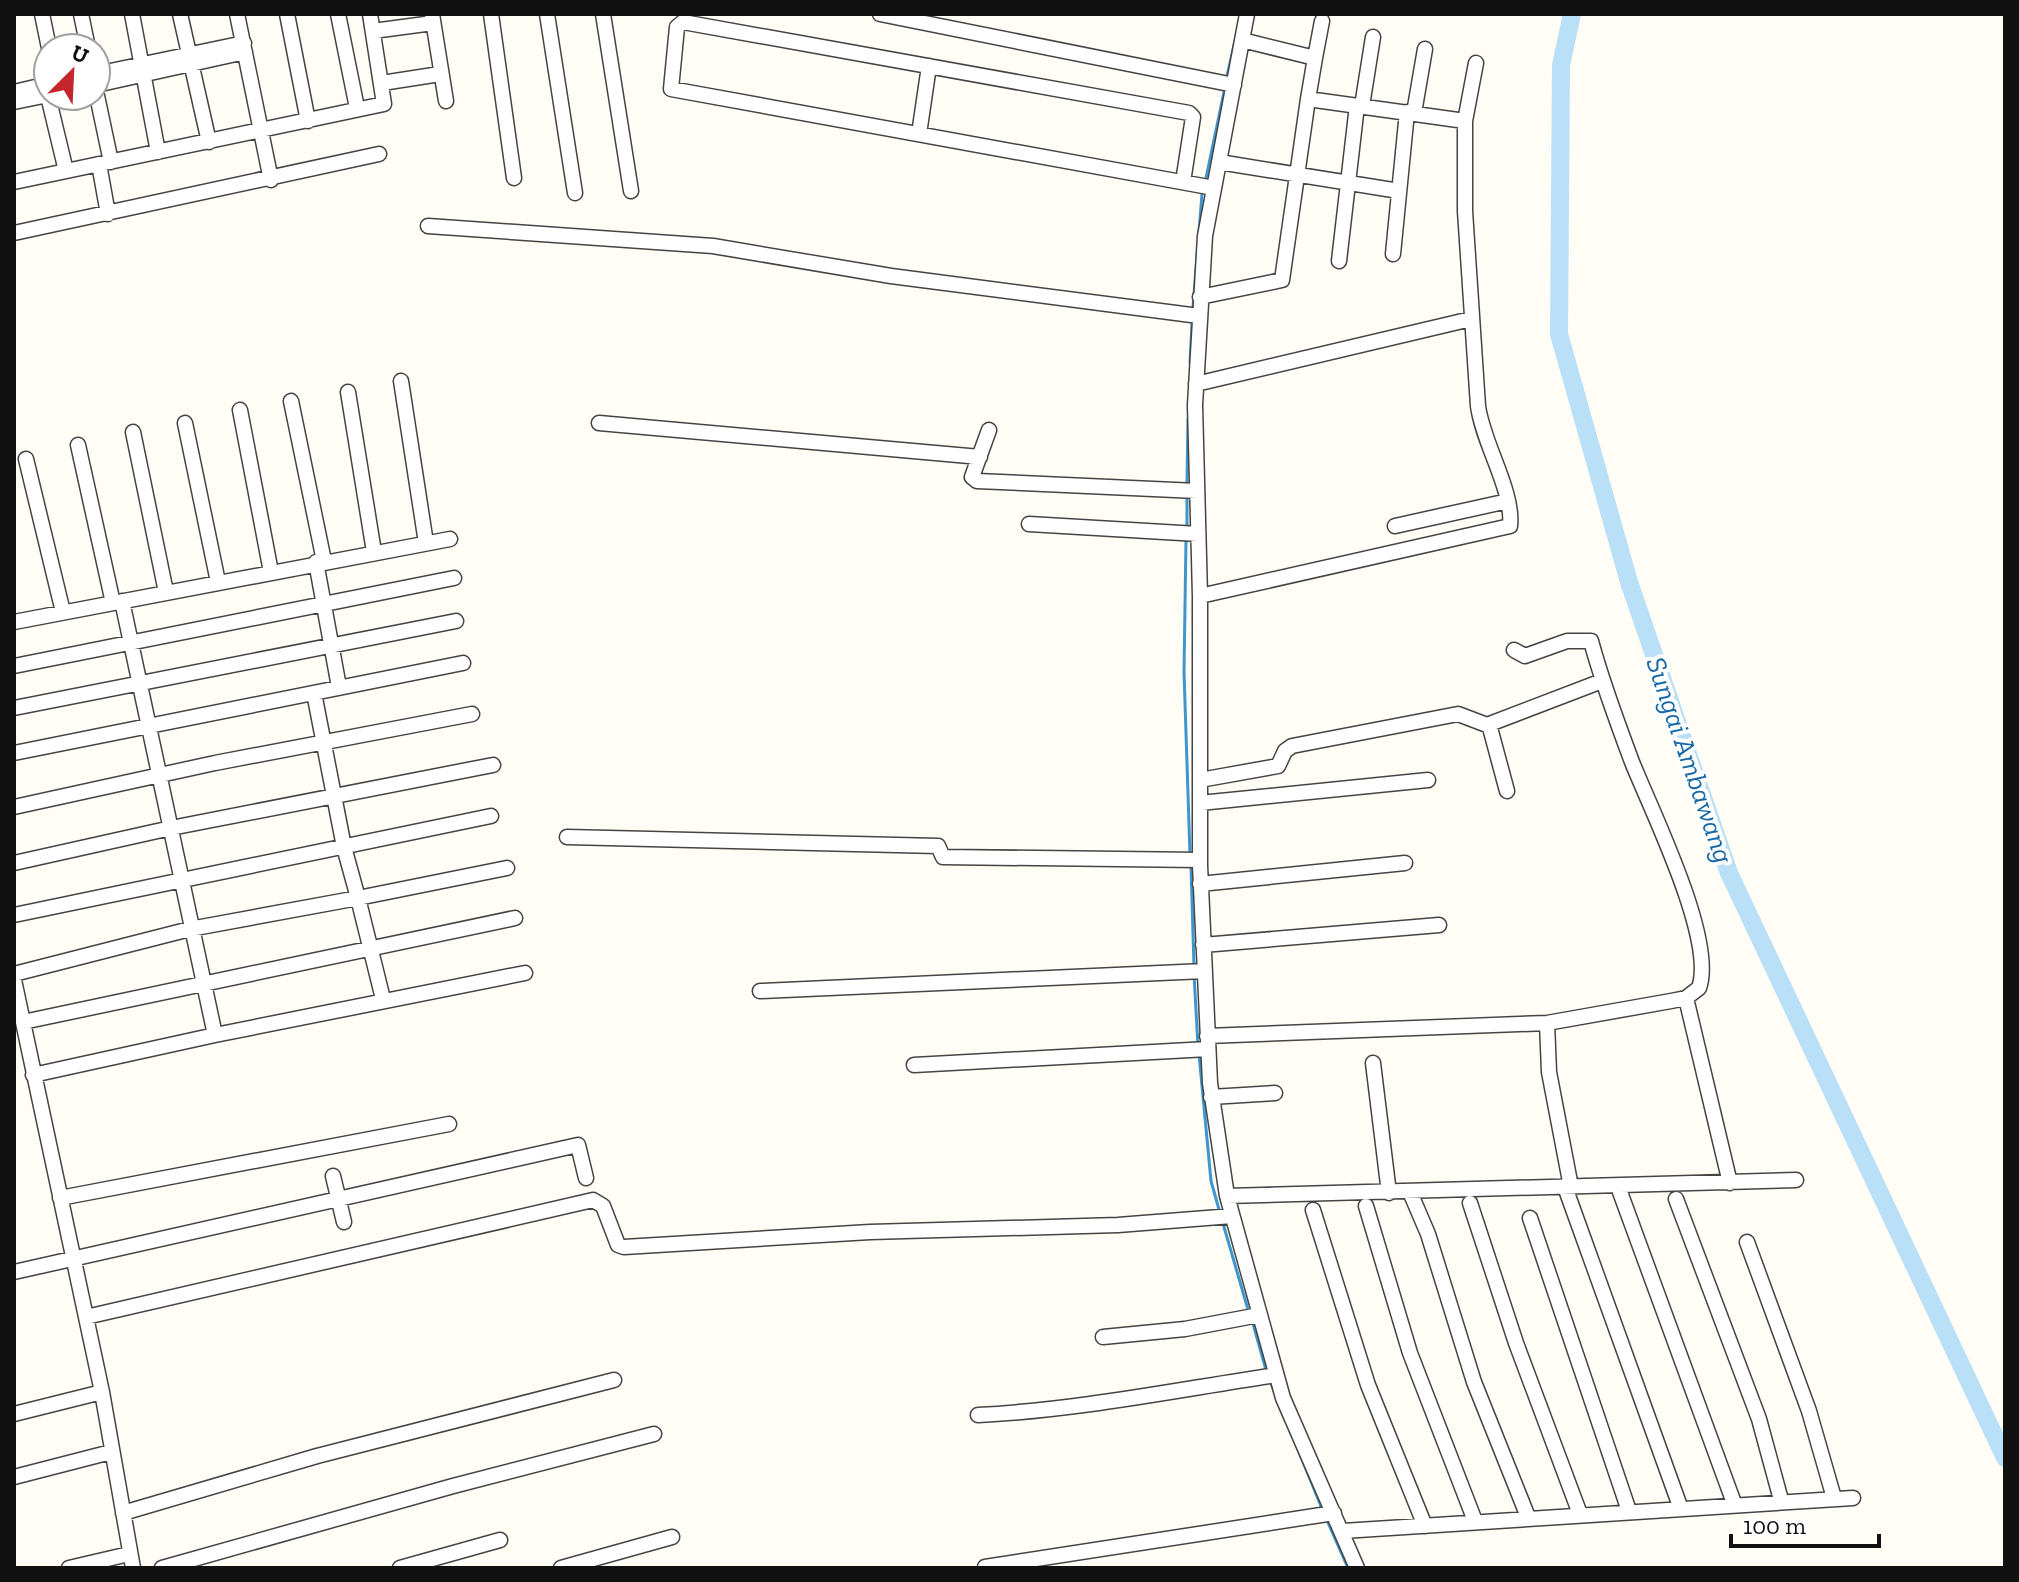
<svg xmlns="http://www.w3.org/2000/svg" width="2019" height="1582" viewBox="0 0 2019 1582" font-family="'Zilla Slab',serif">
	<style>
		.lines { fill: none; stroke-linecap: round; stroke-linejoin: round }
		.stream { stroke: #3f96cf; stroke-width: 3 }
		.river { stroke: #b9e0f7; stroke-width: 18 }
		.minor-casing { stroke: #444; stroke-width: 17 }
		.minor { stroke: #fff; stroke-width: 14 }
		.labels { text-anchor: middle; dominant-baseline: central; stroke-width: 8; stroke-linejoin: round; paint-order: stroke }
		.water-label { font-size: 28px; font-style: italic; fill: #1768a6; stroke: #fff }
	</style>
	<rect width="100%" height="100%" fill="#fffdf5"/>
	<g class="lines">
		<path class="stream" d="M1227,76L1235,41
			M1206,178L1224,92
			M1193,307L1202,194
			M1190,363L1192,323
			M1187,483L1188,419
			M1187,527V499
			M1186,539L1184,672L1190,855
			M1191,867L1194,967
			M1194,974L1198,1047
			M1199,1054L1211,1181L1220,1213
			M1222,1220L1249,1313
			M1252,1320L1266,1370
			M1270,1381L1323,1511
			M1326,1518L1348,1568"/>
		<path class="river" d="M1572,14L1561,65L1559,334L1629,582L1729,873L2005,1458"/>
		<defs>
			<path id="minor" d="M42,14L49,48
				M81,14L88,48
				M132,14L158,152
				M180,14L209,142
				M237,14L271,180
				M287,14L308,121
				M338,14L357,108
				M432,14L446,101
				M491,14L514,178
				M547,14L575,193
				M603,14L631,191
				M880,14L1234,85
				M1247,14L1205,236L1195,405L1200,596V865L1210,1083L1227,1196L1283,1398L1357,1568
				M373,31L433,23
				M1242,40L1315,58L1308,99L1465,121L1476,63
				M1315,58L1322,21
				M96,74L244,43
				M382,83L440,74
				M96,85L245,52
				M96,91L111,162
				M14,92L48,84
				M48,96L66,171
				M14,102L48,95L45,84
				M1362,106L1373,37
				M1414,113L1425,49
				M919,134L929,66
				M1219,162L1399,191
				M99,164L108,214
				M14,182L384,104L370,14
				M1183,182L1193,117L1189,113L683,22L677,27L671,89L1214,188
				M428,226L713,246L891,276L1199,316
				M14,233L379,154
				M1393,254L1407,112
				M1339,261L1356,114
				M1200,297L1282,280L1308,99
				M401,381L426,543
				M1196,384L1471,319
				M348,392L374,552
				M291,401L324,561
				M240,410L271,572
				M185,423L218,582
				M599,423L980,457
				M989,430L972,477L977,481L1197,491
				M133,432L166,592
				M78,445L113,603
				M26,459L63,612
				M1029,524L1198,534
				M1395,526L1508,501
				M316,562L339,687
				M1200,596L1510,526C1514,491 1483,444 1478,406L1465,211V121
				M122,601L215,1035L525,973
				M14,622L450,539
				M14,666L454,578
				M314,693L344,847L358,898L507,868
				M14,708L456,621
				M1489,724L1507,791
				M14,753L463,663
				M1200,780L1278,766L1285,751L1292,746L1458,714L1487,725L1602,681
				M1200,803L1428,780
				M14,807L215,763L472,714
				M567,837L938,846L943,857L1200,860
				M14,863L171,828L493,765
				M1200,884L1405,863
				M14,915L491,816
				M1203,945L1439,925
				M14,974L190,929L358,898L383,999
				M14,980L102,1392L133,1568
				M760,991L1204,971
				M1686,998L1730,1183
				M23,1022L515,918
				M1547,1023L1549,1072L1571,1187
				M1207,1036L1547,1023L1671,1001L1686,998L1699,988C1716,940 1652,812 1632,762C1617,722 1602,682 1591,641H1567L1525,656L1514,650
				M1373,1063L1389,1193
				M914,1065L1208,1049
				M33,1075L215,1035
				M1211,1097L1275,1093
				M333,1176L344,1222
				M1565,1187L1681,1509
				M1410,1192L1428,1234L1474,1382L1528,1517
				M1620,1192L1734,1503
				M1227,1196L1796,1180
				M60,1198L449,1124
				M1676,1199L1759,1419L1781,1500
				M1470,1203L1516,1343L1580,1514
				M1366,1206L1410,1353L1475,1521
				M1313,1210L1368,1385L1425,1526
				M1530,1218L1629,1511
				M1747,1242L1809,1411L1834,1498
				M14,1272L578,1145L586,1178
				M86,1317L593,1200L603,1206L618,1245L624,1247L870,1232L1118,1225L1232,1216
				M1103,1337L1185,1329L1259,1315
				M14,1414L102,1392
				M978,1415C1078,1410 1176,1390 1276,1375
				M14,1477L111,1452
				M123,1513L317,1456L614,1380
				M1343,1531L1853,1498
				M985,1567L1334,1513
				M69,1568L129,1554
				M162,1568L453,1486L654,1434
				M400,1568L500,1540
				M561,1568L672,1537"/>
		</defs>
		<use href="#minor" class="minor-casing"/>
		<use href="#minor" class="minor"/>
	</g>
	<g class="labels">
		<g class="water-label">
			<text transform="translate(1690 760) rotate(71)">Sungai Ambawang</text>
		</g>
	</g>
	<rect width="2019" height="1582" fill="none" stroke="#111111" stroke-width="32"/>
	<g transform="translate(72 72) rotate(24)"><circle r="38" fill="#ffffff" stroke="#a0a0a0" stroke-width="2"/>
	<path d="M0-6L14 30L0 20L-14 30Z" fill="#c4262e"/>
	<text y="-12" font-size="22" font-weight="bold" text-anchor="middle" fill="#111111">U</text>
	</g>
	<path d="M1731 1534v12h148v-12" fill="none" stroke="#111111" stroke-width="4"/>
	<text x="1743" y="1534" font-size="24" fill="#111111" stroke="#ffffff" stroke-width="6" paint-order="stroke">100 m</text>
</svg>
